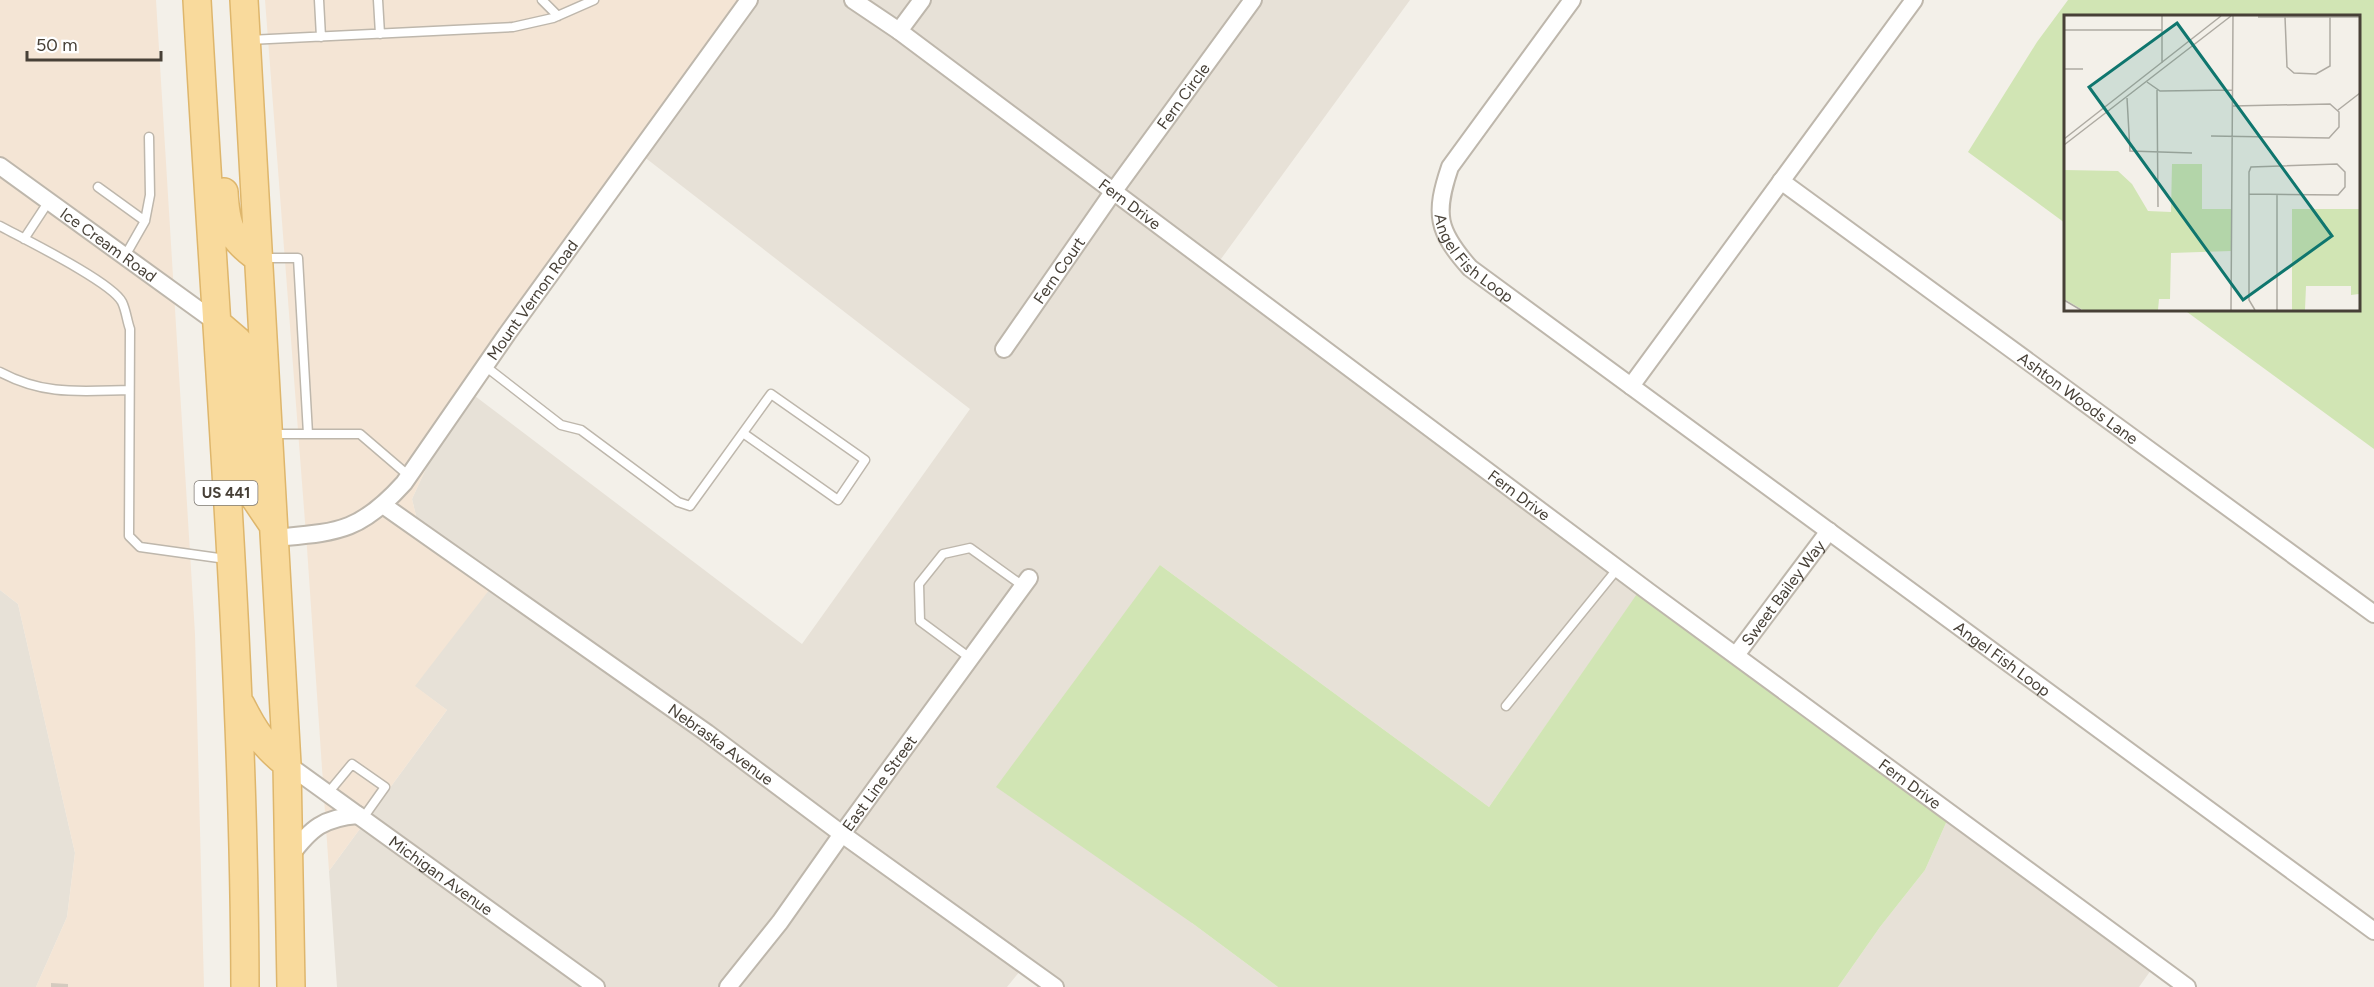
<svg xmlns="http://www.w3.org/2000/svg" width="2374" height="987" viewBox="0 0 2374 987" font-family="Figtree,sans-serif">
	<style>
		.residential { fill: #e7e1d7 }
		.commercial { fill: #f4e5d5 }
		.green { fill: #d1e5b4 }
		.building { fill: #d4cbbf }
		.lines { fill: none; stroke-linecap: round; stroke-linejoin: round }
		.lane-casing { stroke: #beb7ac; stroke-width: 11 }
		.street-casing { stroke: #beb7ac; stroke-width: 20 }
		.primary-casing { stroke: #deb66c; stroke-width: 30 }
		.lane { stroke: #fff; stroke-width: 8 }
		.street { stroke: #fff; stroke-width: 16 }
		.primary { stroke: #f9da9c; stroke-width: 27 }
		.labels { text-anchor: middle; dominant-baseline: central; stroke-width: 4.5; stroke-linejoin: round; paint-order: stroke }
		.shield { fill: #fff; stroke: #7e7973; stroke-width: 1.5 }
		.shield-label { font-size: 15px; font-weight: bold; fill: #474037 }
		.street-label { font-size: 16px; fill: #474037; stroke: #fff }
		.inset-road { fill: none; stroke: #aeaaa2; stroke-width: 1.5 }
		.view { fill: #0f766e; fill-opacity: 0.15; stroke: #0f766e; stroke-width: 3 }
		.inset-edge { fill: none; stroke: #474037; stroke-width: 3 }
	</style>
	<rect width="100%" height="100%" fill="#f3f0e9"/>
	<path class="residential" d="M752,0H1410L1218,263L1637,595L1489,807L1160,565L1192,923L1278,987H1056L1025,965L1007,987H337L329,871L447,710L414,686L418,524L412,499L428,464L467,390L802,644L970,409L643,156Z
		M0,590L18,604L75,853L67,917L36,987H0Z
		M1950,814L2156,963L2139,987H1838L1880,927L1925,870Z"/>
	<path class="commercial" d="M0,0H156L195,634L204,987H36L67,917L75,853L18,604L0,590Z
		M265,0H752L467,390L428,464L412,499L418,524L493,585L415,686L447,710L329,871L307,548Z"/>
	<path class="green" d="M2068,0H2374V449L2183,309H2358V16H2065V223L1968,152L2037,42Z
		M1160,565L1489,807L1639,591L1950,814L1925,870L1880,927L1838,987H1278L1192,923L996,787Z"/>
	<path class="building" d="M51,983L68,984V987H51Z"/>
	<g class="lines">
		<defs>
			<path id="lane" d="M319,0L321,37
				M378,0L380,34
				M542,0L558,16
				M250,40L513,27L553,18L594,0
				M98,187L145,221
				M0,226C24,239 112,282 122,302C126,310 127,321 130,329L129,536L140,547L226,559
				M24,239L49,201
				M125,256L145,221L150,195L149,137
				M262,258H298L308,434
				M485,366L561,425L581,430L678,502L690,506L771,394L865,460L838,500L743,433
				M0,372C45,396 81,391 129,390
				M272,434H360L409,476
				M970,658L920,621L919,584L943,554L970,548L1023,586
				M1506,706L1618,568
				M328,793L352,764L385,787L363,818"/>
			<g id="street">
				<path id="s1" d="M853,0L899,31L1649,592L2187,987"/>
				<path id="s2" d="M1572,0L1450,167C1434,214 1437,231 1470,268L2374,931"/>
				<path d="M899,31L922,0"/>
				<path id="s3" d="M0,166L217,323"/>
				<path id="s4" d="M1781,181L2374,614"/>
				<path id="s5" d="M1004,349L1113,192L1253,0"/>
				<path d="M1631,386L1914,0"/>
				<path id="s6" d="M383,505L707,733L842,834L1055,987"/>
				<path id="s7" d="M274,538C337,532 359,533 404,483L507,334L749,0"/>
				<path id="s8" d="M1736,655L1829,531"/>
				<path id="s9" d="M287,764L596,987"/>
				<path d="M290,856C311,828 323,818 358,815"/>
				<path id="s10" d="M728,987L780,922L842,834L1029,578"/>
			</g>
			<path id="primary" d="M197,0C215,329 244,658 245,987
				M244,0L287,764L291,987
				M224,192C226,227 230,238 258,258
				M217,323L238,341L244,359L252,494L273,525
				M241,705C254,731 264,746 287,764"/>
		</defs>
		<use href="#lane" class="lane-casing"/>
		<use href="#street" class="street-casing"/>
		<use href="#primary" class="primary-casing"/>
		<use href="#lane" class="lane"/>
		<use href="#street" class="street"/>
		<use href="#primary" class="primary"/>
	</g>
	<g class="labels">
		<rect class="shield" x="194.5" y="481" width="63" height="24" rx="4.5"/>
		<g class="shield-label">
			<text x="226" y="493">US 441</text>
		</g>
		<g class="street-label">
			<text stroke="none"><textPath href="#s5" startOffset="310">Fern Circle</textPath></text>
			<text stroke="none"><textPath href="#s1" startOffset="344">Fern Drive</textPath></text>
			<text stroke="none"><textPath href="#s3" startOffset="134">Ice Cream Road</textPath></text>
			<text stroke="none"><textPath href="#s2" startOffset="312">Angel Fish Loop</textPath></text>
			<text stroke="none"><textPath href="#s5" startOffset="96">Fern Court</textPath></text>
			<text stroke="none"><textPath href="#s7" startOffset="370">Mount Vernon Road</textPath></text>
			<text stroke="none"><textPath href="#s4" startOffset="368">Ashton Woods Lane</textPath></text>
			<text stroke="none"><textPath href="#s1" startOffset="830">Fern Drive</textPath></text>
			<text stroke="none"><textPath href="#s8" startOffset="78">Sweet Bailey Way</textPath></text>
			<text stroke="none"><textPath href="#s2" startOffset="978">Angel Fish Loop</textPath></text>
			<text stroke="none"><textPath href="#s6" startOffset="414">Nebraska Avenue</textPath></text>
			<text stroke="none"><textPath href="#s10" startOffset="254">East Line Street</textPath></text>
			<text stroke="none"><textPath href="#s1" startOffset="1316">Fern Drive</textPath></text>
			<text stroke="none"><textPath href="#s9" startOffset="190">Michigan Avenue</textPath></text>
		</g>
	</g>
	<g transform="translate(2064 15)">
		<rect width="296" height="296" fill="#f3f0e9"/>
		<path d="M108,149H138V194H167V236L107,238L106,284H95L94,295H19L0,284V155L54,156L68,169L84,196L107,197ZM228,194H295V279L287,280V271H242L241,295H228Z" fill="#d1e5b4"/>
		<path class="inset-road" d="M98,1V48M194,2H296M221,2L223,52L230,58L252,59L266,51V2M0,15H98M0,54H19M83,67L96,76L168,75M93,75L94,192M63,83L66,136L128,138M274,95L296,78M147,121L265,123L275,112V97L266,89L169,91M0,124L157,1M0,130L167,1M185,179L274,180L281,172V157L273,149L187,152L185,157V285L191,295M0,285L17,295M167,295L169,1M213,295V179"/>
		<path class="view" d="M113,8L268,221L179,285L25,72Z"/>
		<rect width="296" height="296" class="inset-edge"/>
	</g>
	<path d="M27 51v9h134v-9" fill="none" stroke="#474037" stroke-width="3"/>
	<text x="36" y="51" font-size="18" fill="#474037" stroke="#ffffff" stroke-width="4.5" paint-order="stroke">50 m</text>
</svg>
